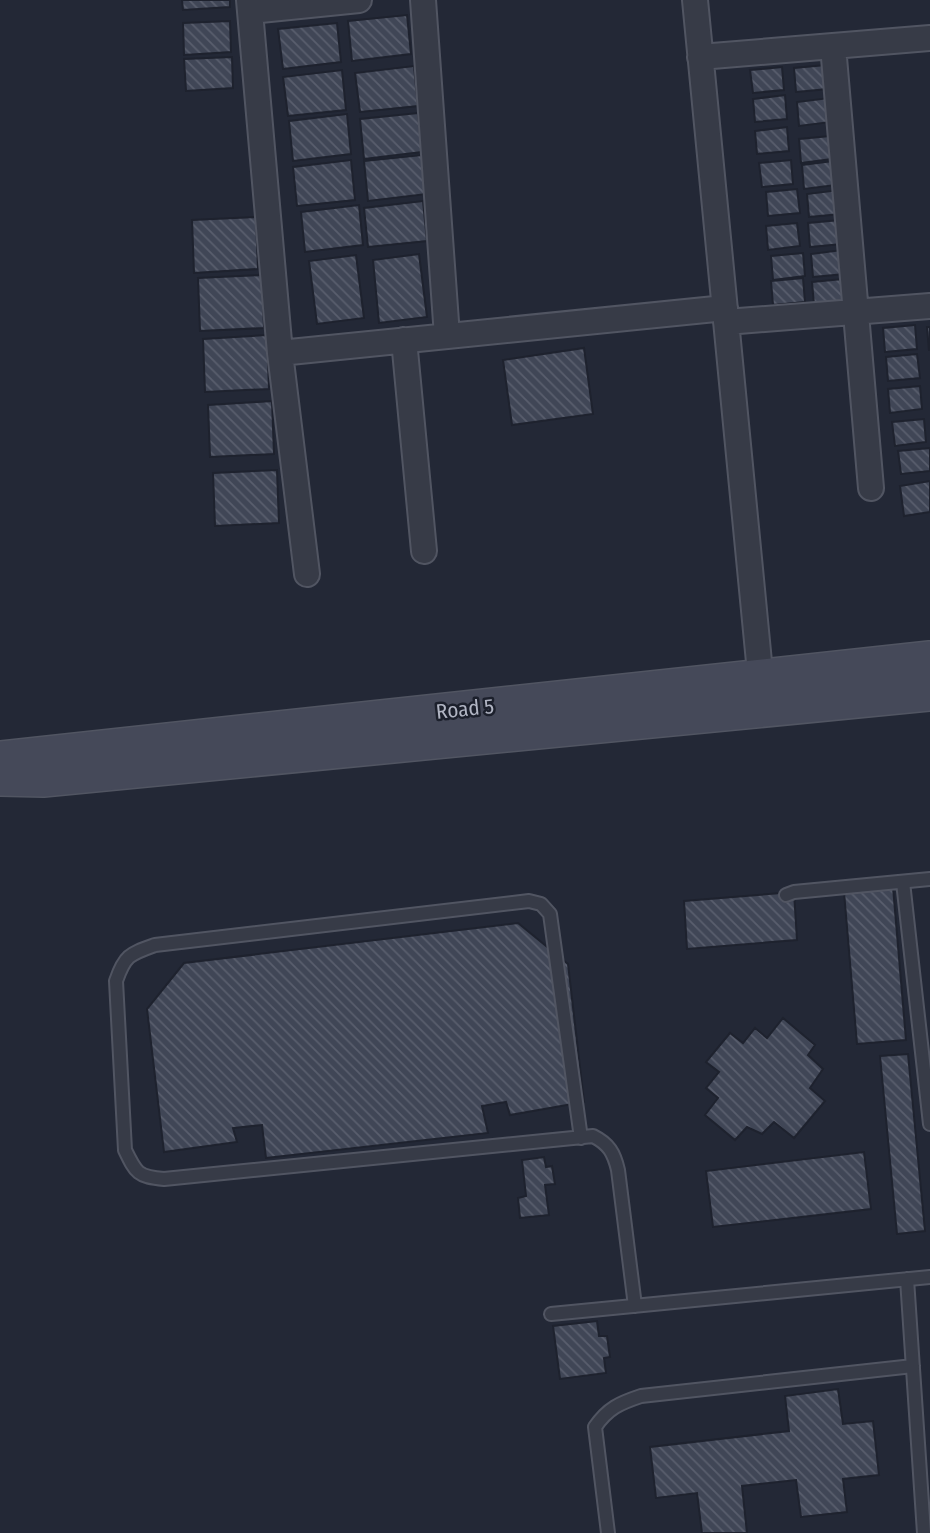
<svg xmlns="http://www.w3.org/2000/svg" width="930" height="1533" viewBox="0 0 930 1533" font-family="'Fira Sans Condensed',sans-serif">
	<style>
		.building { fill: url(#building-back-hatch); stroke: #1e222e; stroke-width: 2 }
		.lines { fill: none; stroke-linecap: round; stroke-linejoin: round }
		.lane-casing { stroke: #515562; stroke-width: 16 }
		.street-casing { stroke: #515562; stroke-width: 28 }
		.secondary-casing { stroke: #515562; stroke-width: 38 }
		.lane { stroke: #373b47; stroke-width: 12 }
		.street { stroke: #373b47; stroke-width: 24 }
		.secondary { stroke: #454959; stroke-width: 35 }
		.labels { text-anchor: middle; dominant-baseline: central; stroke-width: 5; stroke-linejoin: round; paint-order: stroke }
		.street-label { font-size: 21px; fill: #b1b5c3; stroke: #1c202c }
	</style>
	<defs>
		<pattern id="building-back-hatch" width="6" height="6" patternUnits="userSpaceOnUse" patternTransform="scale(1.75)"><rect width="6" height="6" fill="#404656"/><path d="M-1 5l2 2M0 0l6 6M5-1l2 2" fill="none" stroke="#595e6d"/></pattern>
	</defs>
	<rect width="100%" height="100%" fill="#232836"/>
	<path class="building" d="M182,0H230V7L183,10Z
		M407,15L411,54L352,61L348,21Z
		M230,21L231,52L184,55L183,23Z
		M337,23L341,62L283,69L278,29Z
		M232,57L233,88L186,91L184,59Z
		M826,65L828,89L796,92L794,68Z
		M414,66L418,106L360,112L355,73Z
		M782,67L784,90L753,93L750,70Z
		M342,70L346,110L288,116L283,77Z
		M785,95L787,119L755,122L753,99Z
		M829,98L831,122L799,126L797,102Z
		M418,113L422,152L364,159L360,119Z
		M347,114L351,154L293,161L289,121Z
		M787,127L789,151L757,154L755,131Z
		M830,136L832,159L801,163L799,139Z
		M422,155L427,194L368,201L364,161Z
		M351,160L355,200L297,206L293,167Z
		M791,160L793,184L762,187L759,163Z
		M833,161L836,185L804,189L802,165Z
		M797,189L800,213L768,216L766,192Z
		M839,190L841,214L809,217L807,194Z
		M423,201L427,241L368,247L364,208Z
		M359,205L363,245L305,252L301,212Z
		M256,217L258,269L194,273L192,220Z
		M840,220L842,244L810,247L808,223Z
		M797,223L800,246L768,250L766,226Z
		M842,250L845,274L813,277L811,254Z
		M803,253L805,276L773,280L771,256Z
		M419,254L427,317L379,323L373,260Z
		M356,255L364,318L317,324L309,261Z
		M262,275L264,328L200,331L198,278Z
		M803,278L805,302L773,305L771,281Z
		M843,279L845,302L814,305L812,282Z
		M915,325L917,349L885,352L883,328Z
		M927,327H930V350H929Z
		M267,335L269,389L205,392L203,339Z
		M584,348L593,414L512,425L503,360Z
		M917,354L920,378L888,381L886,357Z
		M920,386L922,409L890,413L888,389Z
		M272,401L274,454L210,457L208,405Z
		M924,419L926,442L895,446L892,422Z
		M930,448V471L901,474L898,451Z
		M277,470L279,523L215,526L213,473Z
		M930,481V512L904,516L900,486Z
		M893,887L906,1040L857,1044L844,892Z
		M794,892L797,940L687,949L684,901Z
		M518,923L568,964L584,1102L510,1115L506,1102L482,1106L488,1133L266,1158L262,1125L233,1128L237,1142L164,1152L147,1009L184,963Z
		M783,1018L815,1045L808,1055L823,1069L810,1088L825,1101L794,1138L774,1122L762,1134L747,1127L735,1140L705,1115L718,1098L706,1088L719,1072L706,1062L730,1033L743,1043L755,1028L767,1038Z
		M908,1054L925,1231L897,1234L880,1056Z
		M864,1152L871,1209L713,1227L706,1171Z
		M544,1157L546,1167L552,1166L555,1184L545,1185L549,1215L520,1218L518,1198L526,1196L522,1160Z
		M597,1321L599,1336H607L610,1357L604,1358L606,1373L560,1379L553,1326Z
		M838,1389L843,1424L873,1421L879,1475L843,1479L847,1512L801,1517L796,1480L742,1486L747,1533H702L697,1493L656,1498L650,1447L789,1431L785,1396Z"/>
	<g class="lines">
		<defs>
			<path id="lane" d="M903,882L930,1124
				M786,895L794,892L930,879
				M581,1138L550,914L541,904L529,901L155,945C130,954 125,955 116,981L125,1150C136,1173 138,1177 164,1179L593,1136C609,1144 614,1153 618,1170L635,1306
				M907,1279L924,1533
				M551,1314L930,1277
				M608,1533L595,1427C608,1408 620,1403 641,1396L913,1366"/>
			<path id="street" d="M249,0L280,353
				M423,0L447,336
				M695,0L762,693
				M250,11L359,0
				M833,46L871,488
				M700,57L930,38
				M726,322L930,306
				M404,340L424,551
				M307,574L280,353L725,308"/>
			<path id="secondary" d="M0,759L930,659
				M0,778L43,779L930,693"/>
		</defs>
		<use href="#lane" class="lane-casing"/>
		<use href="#street" class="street-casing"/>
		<use href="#secondary" class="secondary-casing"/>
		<use href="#lane" class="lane"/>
		<use href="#street" class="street"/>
		<use href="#secondary" class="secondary"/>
	</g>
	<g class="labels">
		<g class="street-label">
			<text transform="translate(465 709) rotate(-6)">Road 5</text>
		</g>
	</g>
</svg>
